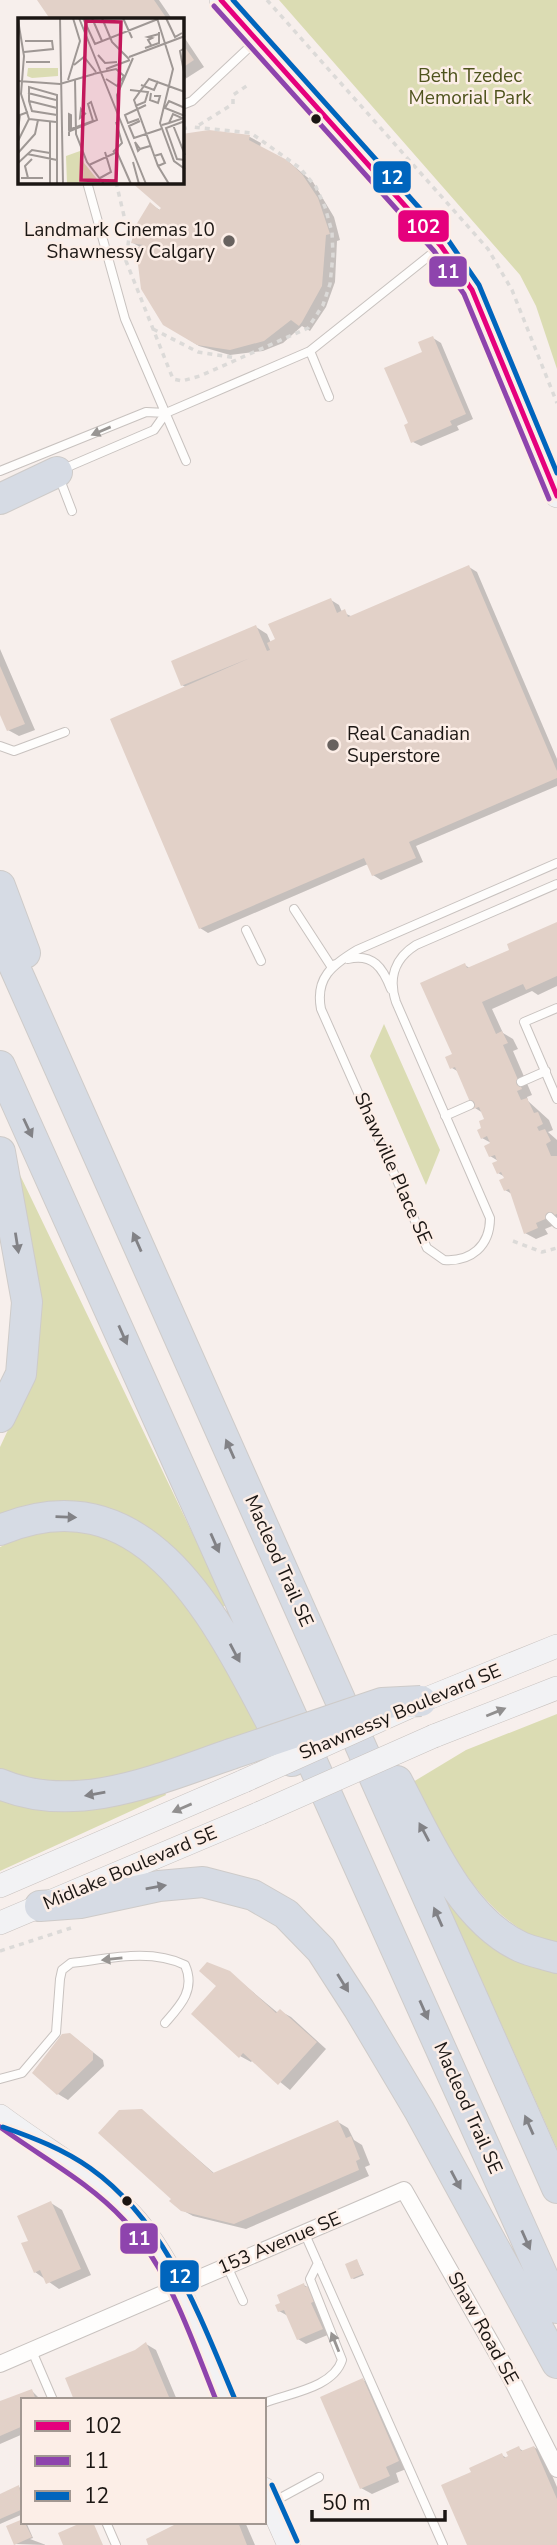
<svg xmlns="http://www.w3.org/2000/svg" width="557" height="2545" viewBox="0 0 557 2545" font-family="'Nunito Sans',sans-serif">
	<style>
		.green { fill: #dbdcb3 }
		.shadow { fill: #0003 }
		.building { fill: #e2d1c8 }
		.lines { fill: none; stroke-linecap: round; stroke-linejoin: round }
		.lane-casing { stroke: #c8c2bf; stroke-width: 10 }
		.street-casing { stroke: #c8c2bf; stroke-width: 18 }
		.secondary-casing { stroke: #c8c2bf; stroke-width: 24 }
		.highway-casing { stroke: #cecbc9; stroke-width: 32 }
		.path { stroke: #dcdad8; stroke-width: 3.5; stroke-dasharray: 5 5; stroke-linecap: butt }
		.lane { stroke: #fefdfc; stroke-width: 8 }
		.street { stroke: #fefdfc; stroke-width: 16 }
		.secondary { stroke: #f2f2f4; stroke-width: 23 }
		.highway { stroke: #d6dbe4; stroke-width: 30 }
		.secondary-bridge-casing { stroke: #c8c2bf; stroke-width: 24; stroke-linecap: butt }
		.highway-bridge-casing { stroke: #cecbc9; stroke-width: 32; stroke-linecap: butt }
		.secondary-bridge { stroke: #f2f2f4; stroke-width: 23 }
		.highway-bridge { stroke: #d6dbe4; stroke-width: 30 }
		.bus-1-casing { stroke: #fceee7; stroke-width: 10 }
		.bus-2-casing { stroke: #fceee7; stroke-width: 10 }
		.bus-3-casing { stroke: #fceee7; stroke-width: 10 }
		.bus-1 { stroke: #e5007d; stroke-width: 5 }
		.bus-2 { stroke: #8e44ad; stroke-width: 5 }
		.bus-3 { stroke: #0065bd; stroke-width: 5 }
		.oneway { fill: #989593 }
		.oneway2 { fill: #828286 }
		.oneway3 { fill: #918f8f }
		.bus-dot { fill: #1b1613; stroke: #fceee7; stroke-width: 2.5 }
		.poi-dot { fill: #68625f; stroke: #fceee7; stroke-width: 2.5 }
		.labels { text-anchor: middle; dominant-baseline: central; stroke-width: 5; stroke-linejoin: round; paint-order: stroke }
		.park-label { font-size: 19px; fill: #4e531d; stroke: #fceee7 }
		.poi-label { font-size: 19px; fill: #1b1613; stroke: #fceee7; text-anchor: end }
		.street-label { font-size: 19px; fill: #1b1613; stroke: #fceee7 }
		.inset-road { fill: none; stroke: #9f9895; stroke-width: 2 }
		.view { fill: #c2185b; fill-opacity: 0.15; stroke: #c2185b; stroke-width: 3.5 }
		.inset-edge { fill: none; stroke: #1b1613; stroke-width: 3.5 }
		.line-badge { stroke: #fceee7; stroke-width: 2.5 }
		.badge-label { font-size: 19px; text-anchor: middle; font-weight: bold; fill: #fff }
	</style>
	<rect width="100%" height="100%" fill="#f7efec"/>
	<path class="green" d="M279,0H557V369L536,306L520,275Z
		M384,1024L440,1150L426,1185L370,1056Z
		M20,1175L227,1605L220,1608L158,1543L0,1522V1447L15,1415L13,1178Z
		M54,1531H76L103,1537L128,1548L181,1591L263,1728L152,1770L55,1787L0,1770V1547L19,1538Z
		M557,1714V1947C482,1922 447,1847 413,1782L466,1750Z
		M163,1788L166,1795L0,1871V1792Z
		M438,1883L557,1968V2149Z"/>
	<path class="shadow" d="M39,0H159L172,19H52Z
		M182,34L204,67L182,81Z
		M219,132L250,137L261,143L260,147L289,162L313,182L334,217L340,240L337,241L335,282L326,307L310,331L302,326L283,343L263,351L230,355L199,346L165,324L140,247L133,243L151,204L161,211L163,208L133,182H182V136Z
		M433,338L441,343L473,419L457,426L459,430L421,446L413,442L410,424L424,353Z
		M469,567L477,572L557,759V786L416,846L423,862L381,880L373,875L368,864L208,933L200,928L187,688L182,685L256,627L267,634L271,643L331,600L339,605L342,612L353,617Z
		M0,649L35,730L19,736L8,730L0,711Z
		M557,924V986L538,995L532,991L492,1009L503,1033L513,1039L518,1049L513,1051L532,1095L527,1097L528,1101L549,1120L553,1130L548,1132L557,1140V1224L545,1229L548,1234L536,1239L525,1233L512,1194L505,1190L507,1178L498,1173L500,1162L490,1156L493,1144L482,1138L486,1120L483,1113L475,1108L459,1072L452,1068L465,965L471,969L511,951Z
		M229,1972L278,2013L280,2011L291,2017L326,2049L290,2090L253,2060L251,2062L240,2056Z
		M70,2034L103,2060L104,2066L68,2100L58,2094Z
		M142,2111L215,2174L338,2122L348,2128L354,2140L362,2145L370,2165L365,2167L369,2176L246,2229L193,2216L182,2210L174,2199Z
		M51,2203L62,2210L91,2275L59,2289L35,2272Z
		M357,2261L364,2275L354,2279L352,2278Z
		M304,2285L309,2288L330,2334L306,2344L298,2339L288,2316L279,2311Z
		M146,2344L156,2350L177,2400H76Z
		M363,2380L374,2387L409,2468L396,2473L399,2482L372,2494L361,2488Z
		M32,2391L41,2400H23V2434L0,2444V2404Z
		M534,2447L542,2452L557,2487V2545H469L473,2473L502,2455L508,2459L519,2448L524,2452Z
		M19,2487L23,2490V2514L0,2524V2496Z
		M23,2522H26L33,2538L30,2539L46,2545L16,2544Z
		M188,2522H245L255,2545H150Z"/>
	<path class="building" d="M37,0H154L167,19H50Z
		M182,43L194,60L182,68Z
		M209,130L250,135L249,140L287,160L302,174L318,198L330,234L326,235L322,286L302,322L299,326L291,320L264,341L230,350L197,345L163,325L141,289L137,256L138,247L143,245L131,243L136,225L150,202L159,210L161,208L131,182H182V134Z
		M433,336L466,414L450,421L452,425L411,443L404,425L408,423L384,368L422,352L418,342Z
		M469,565L557,771V778L409,842L416,858L372,876L364,858L199,929L110,719L250,658L181,686L171,661L256,625L267,651L270,650L267,643L275,639L268,624L331,598L337,613L345,609L348,617Z
		M0,666L25,724L7,731L0,715Z
		M557,922V976L526,990L523,984L482,1002L496,1034L502,1031L508,1043L503,1045L522,1089L517,1091L521,1100L527,1098L534,1113L538,1112L543,1124L537,1127L539,1131L545,1129L551,1141L546,1144L551,1156H557V1214L536,1223L538,1228L524,1234L509,1189L504,1191L499,1180L504,1178L501,1172L497,1174L492,1163L497,1161L495,1155L489,1157L484,1146L490,1143L487,1136L481,1139L477,1130L481,1128L479,1121L484,1119L479,1107L473,1109L455,1067L450,1069L445,1057L452,1054L420,983L465,963L467,968L509,950L507,944Z
		M207,1962L230,1971L276,2013L280,2009L317,2042L278,2085L243,2053L239,2058L191,2014L216,1986L199,1971Z
		M70,2033L93,2052V2060L57,2095L32,2073L62,2034Z
		M142,2109L213,2173L338,2120L346,2138L351,2136L360,2159L356,2161L359,2170L234,2224L181,2211L169,2201L171,2199L98,2133L119,2110Z
		M51,2201L81,2269L46,2284L40,2270L34,2273L21,2243L28,2241L17,2216Z
		M357,2259L363,2274L351,2279L345,2264Z
		M304,2283L305,2287L309,2286L315,2301L311,2303L323,2329L297,2340L284,2310L278,2312L275,2305L280,2303L277,2295Z
		M146,2342L169,2397L74,2400L65,2378L135,2350Z
		M363,2378L399,2461L386,2467L390,2476L360,2489L320,2397Z
		M32,2389L36,2400H23V2426L0,2436V2401Z
		M519,2446L521,2451L534,2446L557,2499V2545H467L441,2485L471,2472L469,2468L502,2453L504,2458L508,2456L506,2452Z
		M19,2485L23,2509L0,2519V2494Z
		M23,2519L32,2537L14,2545L6,2526Z
		M83,2522H93L103,2545H63L58,2533Z
		M180,2522H238L247,2545H148L146,2539Z"/>
	<g class="lines">
		<defs>
			<path id="lane" d="M182,105L192,101L256,41
				M87,182L125,319L186,461
				M310,351L329,397
				M63,469L154,430L166,413
				M0,471L146,412L166,413L310,351L439,248
				M59,477L72,511
				M0,746L14,751L65,732
				M557,863L357,950C332,965 315,978 321,1009L427,1248L444,1260C471,1262 490,1246 490,1218L396,1002C388,978 395,958 416,945L557,884
				M294,909L331,966L336,964
				M246,930L261,961
				M348,959C373,953 383,968 391,989
				M557,1008L524,1022L557,1099
				M521,1082L546,1071
				M445,1116L470,1105
				M550,1217L557,1224
				M0,2079L22,2073L56,2033L60,1979L62,1970L71,1963C108,1959 150,1948 185,1965C196,1990 180,2006 165,2023
				M304,2232L443,2545
				M227,2266L243,2301
				M32,2351L53,2400
				M264,2403C289,2393 333,2388 342,2360L310,2279L318,2263
				M273,2502L319,2477
				M106,2522L116,2545"/>
			<path id="street" d="M0,2364L404,2190L511,2378L557,2469"/>
			<path id="secondary" d="M221,0L441,246L472,290L557,496
				M421,1701L557,1646
				M434,1736L557,1688
				M0,1886L244,1781
				M0,1923L260,1813
				M0,2116C42,2148 96,2177 131,2215C177,2265 199,2338 226,2400
				M264,2489L289,2545"/>
			<path id="highway" d="M0,499L57,472
				M0,886L25,953
				M0,934L557,2188
				M0,1066L557,2308
				M0,1152L27,1302L21,1374L0,1417
				M0,1530C161,1463 231,1653 292,1761
				M397,1781C426,1836 461,1920 521,1947C532,1952 545,1954 557,1958
				M0,1784C76,1816 158,1779 231,1754
				M40,1906L80,1903L159,1886L203,1882L253,1895L286,1914L321,1950L359,2009L419,2110L557,2363"/>
		</defs>
		<use href="#lane" class="lane-casing"/>
		<use href="#street" class="street-casing"/>
		<use href="#secondary" class="secondary-casing"/>
		<use href="#highway" class="highway-casing"/>
		<path class="path" d="M267,0L488,249L512,290L557,403
			M199,125L233,104V95L248,85
			M182,129L191,127
			M116,182L129,237L126,261L173,379L182,381L200,376L308,328L323,305L330,284L333,255L332,232L325,207L316,187L300,168L251,133L192,127
			M153,329L198,352L237,358
			M513,1241L542,1252L557,1248
			M0,1951L71,1928"/>
		<use href="#lane" class="lane"/>
		<use href="#street" class="street"/>
		<use href="#secondary" class="secondary"/>
		<use href="#highway" class="highway"/>
		<defs>
			<path id="secondary-bridge" d="M244,1781L409,1707
				M260,1813L434,1736"/>
			<path id="highway-bridge" d="M231,1754L382,1703L421,1701"/>
		</defs>
		<use href="#secondary-bridge" class="secondary-bridge-casing"/>
		<use href="#highway-bridge" class="highway-bridge-casing"/>
		<use href="#secondary-bridge" class="secondary-bridge"/>
		<use href="#highway-bridge" class="highway-bridge"/>
		<defs>
			<path id="bus-1" d="M221,0L441,246L472,290L557,496"/>
			<path id="bus-2" d="M214,6L434,251L464,294L549,499
				M0,2127C41,2157 89,2182 124,2220C170,2270 191,2338 216,2400"/>
			<path id="bus-3" d="M233,0L448,240L479,285L557,473
				M3,2127C34,2138 63,2149 90,2168C166,2222 199,2314 234,2397
				M272,2485L297,2541"/>
		</defs>
		<use href="#bus-1" class="bus-1-casing"/>
		<use href="#bus-2" class="bus-2-casing"/>
		<use href="#bus-3" class="bus-3-casing"/>
		<use href="#bus-1" class="bus-1"/>
		<use href="#bus-2" class="bus-2"/>
		<use href="#bus-3" class="bus-3"/>
	</g>
	<defs><path id="oneway-solid" d="M-6-.8H1V-3.2L6.5 0L1 3.2V.8H-6Z" transform="scale(1.75)"/></defs>
	<g class="oneway">
		<use href="#oneway-solid" transform="translate(101 431) rotate(157)"/>
		<use href="#oneway-solid" transform="translate(112 1959) rotate(174)"/>
		<use href="#oneway-solid" transform="translate(335 2342) rotate(-112)"/>
	</g>
	<g class="oneway2">
		<use href="#oneway-solid" transform="translate(28 1128) rotate(65)"/>
		<use href="#oneway-solid" transform="translate(137 1242) rotate(-114)"/>
		<use href="#oneway-solid" transform="translate(17 1243) rotate(81)"/>
		<use href="#oneway-solid" transform="translate(123 1335) rotate(66)"/>
		<use href="#oneway-solid" transform="translate(230 1449) rotate(-114)"/>
		<use href="#oneway-solid" transform="translate(66 1517) rotate(2)"/>
		<use href="#oneway-solid" transform="translate(215 1543) rotate(66)"/>
		<use href="#oneway-solid" transform="translate(235 1653) rotate(62)"/>
		<use href="#oneway-solid" transform="translate(95 1794) rotate(170)"/>
		<use href="#oneway-solid" transform="translate(424 1832) rotate(-118)"/>
		<use href="#oneway-solid" transform="translate(156 1887) rotate(-10)"/>
		<use href="#oneway-solid" transform="translate(438 1917) rotate(-114)"/>
		<use href="#oneway-solid" transform="translate(343 1983) rotate(58)"/>
		<use href="#oneway-solid" transform="translate(424 2010) rotate(66)"/>
		<use href="#oneway-solid" transform="translate(529 2125) rotate(-114)"/>
		<use href="#oneway-solid" transform="translate(456 2180) rotate(62)"/>
		<use href="#oneway-solid" transform="translate(526 2240) rotate(66)"/>
	</g>
	<g class="oneway3">
		<use href="#oneway-solid" transform="translate(496 1712) rotate(-22)"/>
		<use href="#oneway-solid" transform="translate(182 1808) rotate(157)"/>
	</g>
	<g class="bus-dot">
		<circle cx="316" cy="119" r="6"/>
		<circle cx="127" cy="2201" r="6"/>
	</g>
	<g class="poi-dot">
		<circle cx="229" cy="241" r="7"/>
		<circle cx="333" cy="745" r="7"/>
	</g>
	<g class="labels">
		<g class="park-label">
			<text x="470" y="76">Beth Tzedec<tspan x="470" dy="22">Memorial Park</tspan></text>
		</g>
		<g class="poi-label">
			<text x="215" y="230">Landmark Cinemas 10<tspan x="215" dy="22">Shawnessy Calgary</tspan></text>
			<text x="347" y="734" text-anchor="start">Real Canadian<tspan x="347" dy="22">Superstore</tspan></text>
		</g>
		<g class="street-label">
			<text transform="translate(393 1168) rotate(66)">Shawville Place SE</text>
			<text transform="translate(279 1561) rotate(66)">Macleod Trail SE</text>
			<text transform="translate(400 1712) rotate(-23)">Shawnessy Boulevard SE</text>
			<text transform="translate(130 1868) rotate(-23)">Midlake Boulevard SE</text>
			<text transform="translate(468 2108) rotate(66)">Macleod Trail SE</text>
			<text transform="translate(279 2243) rotate(-23)">153 Avenue SE</text>
			<text transform="translate(483 2328) rotate(61)">Shaw Road SE</text>
		</g>
	</g>
	<g transform="translate(18 18)">
		<rect width="166" height="166" fill="#f7efec"/>
		<path d="M10,50H40V58L14,60L9,58ZM62,133L66,145L83,166H49L48,138Z" fill="#dbdcb3"/>
		<path class="inset-road" d="M42,0L45,166M61,0L128,166M65,0L77,26L140,1M74,0L84,23M84,0L94,24L111,41M105,0L114,20M139,0L155,51L142,105L156,143L167,151M148,0L157,19L164,15M0,2L6,38L3,76L11,101L0,123M0,21V57M133,27L130,22L134,20L130,19L141,16M127,30L141,25V14M167,30L162,33L167,59M6,34L35,31L34,23H7M80,37L87,45L99,44M111,39L167,18M8,44H32M56,47L66,39L78,54M88,51L112,42M75,56L98,51L106,58L99,68L88,61M57,61L58,116L69,144L86,166M50,62L62,23L55,0M0,63L42,66L76,56M123,67L136,72L140,63M112,72L130,74L127,84L117,88M10,75L38,82M133,75L132,82L140,85L142,78H136M11,83L14,93L39,97M100,88L99,77L115,40M39,90L11,83V69L39,77V166M167,90L151,83L147,90L167,98M66,95L63,91L62,100L68,95M11,101L38,104M121,101L110,105L107,97L128,87M122,103L111,108L116,120L143,111M167,103L148,110L159,141L167,142M144,107L151,105L163,101L164,100L155,96L151,105M155,107L167,137M0,111L2,97L10,94M51,118V114L52,113L53,111V97L51,96V112L52,113L79,102L73,84L70,86L75,103L53,111M122,131L117,124L120,133L122,131L132,128M95,134L104,125L98,104M0,135L17,116L20,102M9,136L39,142M136,138L143,136L147,145L140,148M115,144L121,166M0,145L14,132L32,135M71,147L99,134L113,166M3,160H25M10,160L7,148L14,141M82,160L93,154L87,134M32,166V104M151,166L140,148L116,82L131,61L167,74"/>
		<path class="view" d="M68,3L103,4L98,163L63,162Z"/>
		<rect width="166" height="166" class="inset-edge"/>
	</g>
	<g class="line-badge">
		<rect x="372" y="160" width="40" height="34" rx="7" fill="#0065bd"/>
		<rect x="397" y="209" width="53" height="34" rx="7" fill="#e5007d"/>
		<rect x="428" y="255" width="40" height="33" rx="7" fill="#8e44ad"/>
		<rect x="119" y="2222" width="40" height="33" rx="7" fill="#8e44ad"/>
		<rect x="159" y="2259" width="41" height="34" rx="7" fill="#0065bd"/>
	</g>
	<g class="badge-label">
		<text x="392" y="184">12</text>
		<text x="423" y="233">102</text>
		<text x="448" y="278">11</text>
		<text x="139" y="2245">11</text>
		<text x="180" y="2283">12</text>
	</g>
	<rect x="21" y="2398" width="245" height="126" fill="#fceee7" stroke="#a29892" stroke-width="2"/>
	<rect x="35" y="2421" width="35" height="10" fill="#e5007d" stroke="#a29892" stroke-width="2"/>
	<text x="84" y="2433" font-size="21" fill="#1b1613">102</text>
	<rect x="35" y="2456" width="35" height="10" fill="#8e44ad" stroke="#a29892" stroke-width="2"/>
	<text x="84" y="2468" font-size="21" fill="#1b1613">11</text>
	<rect x="35" y="2491" width="35" height="10" fill="#0065bd" stroke="#a29892" stroke-width="2"/>
	<text x="84" y="2503" font-size="21" fill="#1b1613">12</text>
	<path d="M312 2510v10h133v-10" fill="none" stroke="#1b1613" stroke-width="3.5"/>
	<text x="322" y="2510" font-size="21" fill="#1b1613" stroke="#fceee7" stroke-width="5" paint-order="stroke">50 m</text>
</svg>
